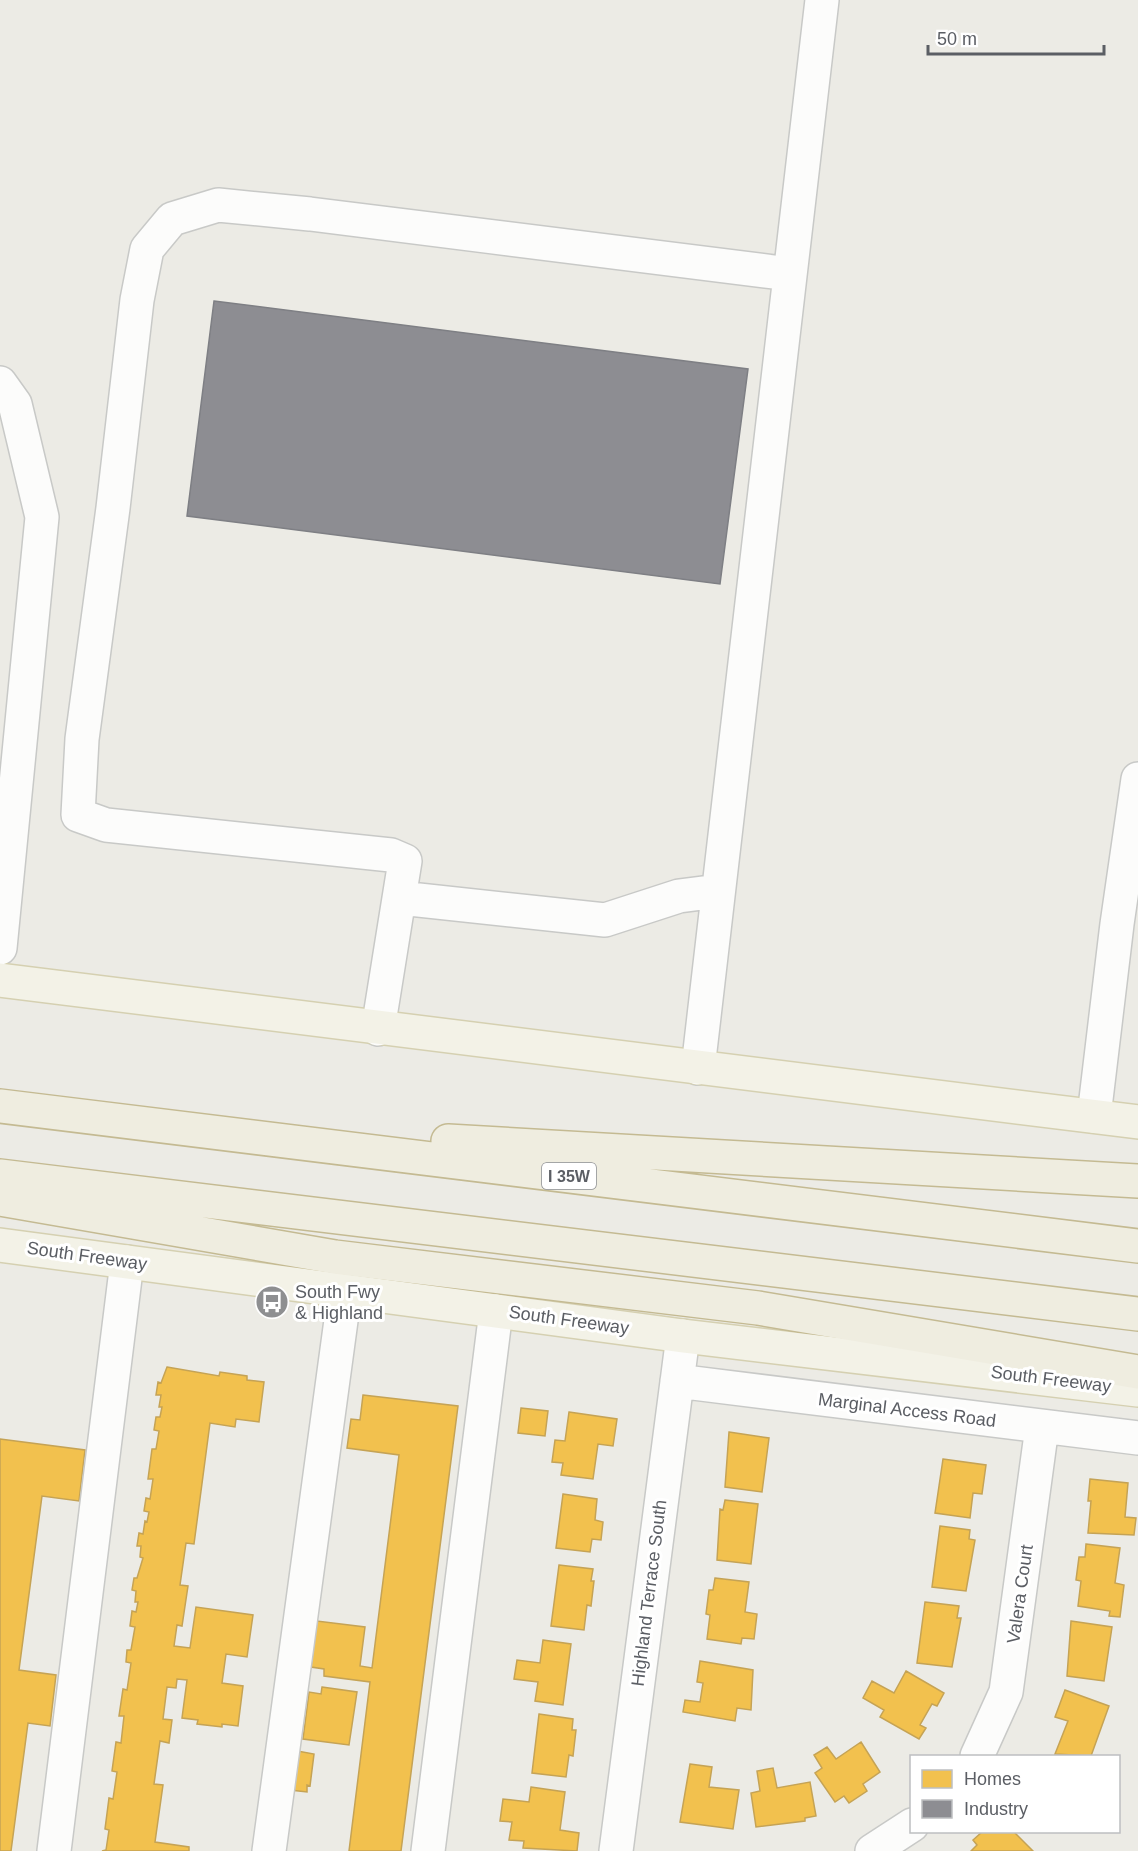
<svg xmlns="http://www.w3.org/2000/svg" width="1138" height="1851" viewBox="0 0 1138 1851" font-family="Helvetica,sans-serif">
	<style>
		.homes { fill: #f2c14e; stroke: #c5a355; stroke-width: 1.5 }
		.industry { fill: #8d8d92; stroke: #7e7f84; stroke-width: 1.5 }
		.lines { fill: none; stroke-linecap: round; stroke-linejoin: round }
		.minor-casing { stroke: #c8c9c7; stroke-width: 36 }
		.major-casing { stroke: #d5d0b1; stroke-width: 36 }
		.highway-casing { stroke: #c4ba92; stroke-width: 36 }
		.minor { stroke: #fcfcfb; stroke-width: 33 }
		.major { stroke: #f3f2e7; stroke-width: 33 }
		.highway { stroke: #efede0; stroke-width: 33 }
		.labels { text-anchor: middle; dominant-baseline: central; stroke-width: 6; stroke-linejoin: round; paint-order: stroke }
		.shield { fill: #fff; stroke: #8c8e92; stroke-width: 1.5 }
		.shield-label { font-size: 16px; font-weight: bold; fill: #5b5e64 }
		.street-label { font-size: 18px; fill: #5b5e64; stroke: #fff }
		.poi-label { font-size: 18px; fill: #5b5e64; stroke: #fff; text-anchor: start }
	</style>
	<rect width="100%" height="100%" fill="#ecebe5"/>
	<path class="homes" d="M167,1367L219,1376L220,1372L247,1376V1380L264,1382L259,1422L236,1419L235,1427L210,1423L194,1544L186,1543L180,1585L188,1586L182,1626L177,1625L174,1646L190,1648L196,1607L253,1615L247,1657L226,1654L222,1683L243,1686L238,1726L222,1724V1727L197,1724L198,1720L182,1718L187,1680L177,1679L176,1688L167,1687L163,1719L172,1720L169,1743L160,1741L154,1784L163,1785L155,1842L189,1847V1851H102L106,1850L109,1830L105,1829L109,1798L113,1799L117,1772L112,1771L116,1742L121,1743L124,1716H119L123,1689L127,1690L131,1663L126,1662L127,1650H131L135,1627L130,1626L132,1611L136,1612L138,1602H135L136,1591L132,1590L134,1578H137L143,1558L140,1557L141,1546H137L139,1533L143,1534L145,1521L147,1522L149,1512L144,1511L146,1498L150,1499L153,1479H148L152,1449H156L159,1431L154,1430L156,1417H160L162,1407H159L161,1395H156L158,1382L161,1383Z
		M363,1395L458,1406L401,1851H349L370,1682L324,1676V1669L311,1667L317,1621L365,1627L360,1666L372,1668L399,1455L347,1448L351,1419L360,1420Z
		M521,1408L548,1411L545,1436L518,1433Z
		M569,1412L617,1419L613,1446L598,1444L593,1479L561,1475L563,1463L552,1462L555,1440L565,1441Z
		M729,1432L769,1438L762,1492L725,1487Z
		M0,1439L85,1450L79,1501L42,1496L19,1670L56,1675L50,1726L28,1723L11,1851H0Z
		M943,1459L986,1465L982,1494L973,1493L970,1518L935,1513Z
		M1090,1479L1128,1483L1125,1517L1136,1518L1134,1535L1088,1533L1091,1501H1088Z
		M563,1494L597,1499L595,1520L603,1522L601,1540L592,1539L590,1552L556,1548Z
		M725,1500L758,1504L751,1564L717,1560L720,1509L723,1510Z
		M940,1526L970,1530L969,1539L975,1540L966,1591L932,1587Z
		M1086,1544L1120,1548L1115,1583L1124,1585L1120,1617L1109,1616L1110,1611L1078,1606L1081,1581L1076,1580L1079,1557H1085Z
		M559,1565L593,1569L591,1581H594L591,1606L587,1605L584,1630L551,1626Z
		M715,1578L749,1582L745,1612L757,1614L754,1639L742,1638L741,1644L707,1639L710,1615L706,1614L709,1590H713Z
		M925,1602L959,1606L957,1618H961L952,1667L917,1663Z
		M1071,1621L1112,1627L1104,1681L1067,1676Z
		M543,1640L571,1644L563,1705L535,1701L538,1682L514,1679L517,1660L540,1663Z
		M700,1661L753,1670L751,1710L737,1708L735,1721L683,1712L685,1700L700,1702L703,1683L697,1682Z
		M906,1671L944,1693L937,1706L932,1704L920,1725L926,1728L919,1739L880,1717L884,1710L863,1698L872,1681L894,1693Z
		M322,1687L357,1692L349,1745L303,1739L309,1692L321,1694Z
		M1065,1690L1109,1706L1091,1756L1055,1754L1068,1721L1055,1717Z
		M539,1714L573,1719L572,1730H576L573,1756L569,1755L566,1777L532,1773Z
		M861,1742L880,1772L863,1784L867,1791L849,1803L844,1796L835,1802L815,1773L822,1768L814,1755L827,1747L836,1759Z
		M292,1750L314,1754L310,1786L307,1785V1792L290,1790Z
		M690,1764L712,1767L709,1787L739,1790L733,1829L680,1822Z
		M773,1768L777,1788L810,1782L816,1816L805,1818V1821L756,1827L751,1793L760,1791L757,1771Z
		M531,1787L565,1792L560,1830L579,1833L577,1851L523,1848L524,1841L509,1840L512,1822L500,1821L503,1799L529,1802Z
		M982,1832H1014L1033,1851H971L977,1845L973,1840Z"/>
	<path class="industry" d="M214,301L748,369L720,584L187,516Z"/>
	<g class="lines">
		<defs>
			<path id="minor" d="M0,383L15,404L42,517L0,948
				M400,898L605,920L679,896L718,891
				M378,1029L405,861L391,855L106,825L78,815L82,739L113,508L137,300L147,249L172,219L218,205L310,214L790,274
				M698,1068L822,0
				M1094,1116L1117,924L1138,779
				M677,1381L1138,1438
				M977,1756L1006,1692L1042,1427
				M54,1851L127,1262
				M269,1851L345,1291
				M428,1851L496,1311
				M616,1851L683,1336
				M872,1851L912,1825"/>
			<path id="major" d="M0,980L1138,1122
				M0,1245L683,1336L1138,1390"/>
			<path id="highway" d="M0,1106L1138,1246
				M448,1141L1138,1181
				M0,1176L1138,1314
				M0,1199L335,1257L758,1308L1138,1372"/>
		</defs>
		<use href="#minor" class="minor-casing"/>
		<use href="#major" class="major-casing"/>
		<use href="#highway" class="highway-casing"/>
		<use href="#minor" class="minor"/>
		<use href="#major" class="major"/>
		<use href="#highway" class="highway"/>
	</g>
	<defs>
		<symbol id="bus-disc" viewBox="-11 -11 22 22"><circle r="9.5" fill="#8e8f91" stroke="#fff"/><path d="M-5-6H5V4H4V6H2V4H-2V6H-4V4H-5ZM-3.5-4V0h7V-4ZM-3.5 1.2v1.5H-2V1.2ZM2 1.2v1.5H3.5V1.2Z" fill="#fff"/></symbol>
	</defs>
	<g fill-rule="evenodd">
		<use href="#bus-disc" x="253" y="1283" width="38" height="38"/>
	</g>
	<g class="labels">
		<rect class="shield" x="542" y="1163" width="54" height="26" rx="4.5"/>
		<g class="shield-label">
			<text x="569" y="1176">I 35W</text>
		</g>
		<g class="street-label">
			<text transform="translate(87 1256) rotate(8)">South Freeway</text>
			<text transform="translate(569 1320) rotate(8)">South Freeway</text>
			<text transform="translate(1051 1379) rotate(7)">South Freeway</text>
			<text transform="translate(907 1410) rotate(7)">Marginal Access Road</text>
			<text transform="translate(649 1593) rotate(-83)">Highland Terrace South</text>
			<text transform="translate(1020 1594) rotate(-82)">Valera Court</text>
		</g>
		<g class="poi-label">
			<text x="295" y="1292">South Fwy<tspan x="295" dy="21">&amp; Highland</tspan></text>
		</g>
	</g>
	<rect x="910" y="1755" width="210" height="78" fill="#ffffff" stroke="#bdbfc1" stroke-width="1.5"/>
	<rect x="922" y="1770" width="30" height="18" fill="#f2c14e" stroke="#bdbfc1" stroke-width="1.5"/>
	<text x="964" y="1785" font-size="18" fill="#5b5e64">Homes</text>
	<rect x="922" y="1800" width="30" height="18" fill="#8d8d92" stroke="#bdbfc1" stroke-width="1.5"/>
	<text x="964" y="1815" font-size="18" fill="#5b5e64">Industry</text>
	<path d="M928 45v9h176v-9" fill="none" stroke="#5b5e64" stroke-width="3"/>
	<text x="937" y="45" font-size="18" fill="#5b5e64" stroke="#ffffff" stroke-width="4.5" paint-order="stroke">50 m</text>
</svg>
